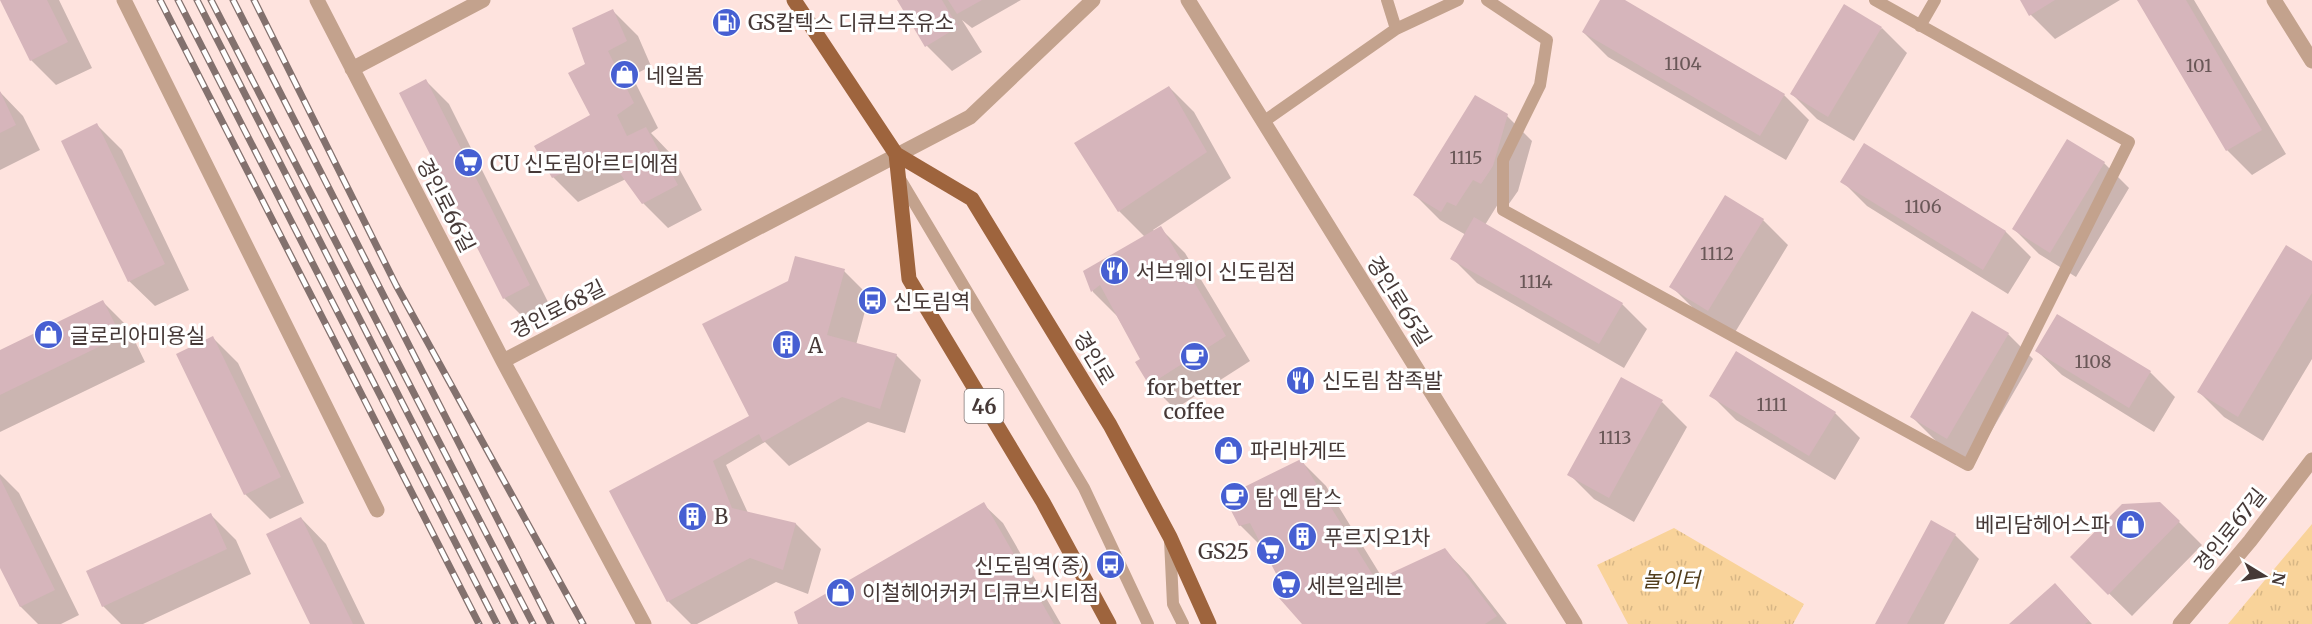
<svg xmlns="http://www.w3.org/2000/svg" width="2312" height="624" viewBox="0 0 2312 624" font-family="Merriweather,'Noto Sans KR',serif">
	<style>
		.grass { fill: url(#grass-tufts) }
		.shadow { fill: #0003 }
		.building { fill: #d6b5bb }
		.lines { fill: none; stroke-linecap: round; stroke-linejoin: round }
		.service { stroke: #c3a28d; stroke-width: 12 }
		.pedestrian { stroke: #c3a28d; stroke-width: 15 }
		.minor { stroke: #c3a28d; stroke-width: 15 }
		.tertiary { stroke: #c3a28d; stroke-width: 15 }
		.primary { stroke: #9e643d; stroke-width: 15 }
		.rail-casing { stroke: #83716e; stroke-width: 7 }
		.rail { stroke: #fff; stroke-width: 4.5; stroke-dasharray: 14; stroke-linecap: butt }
		.labels { text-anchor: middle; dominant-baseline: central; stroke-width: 6; stroke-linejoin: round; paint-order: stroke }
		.number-label { font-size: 18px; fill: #6a5858 }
		.shield { fill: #fff; stroke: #7e7473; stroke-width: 1.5 }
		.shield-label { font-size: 20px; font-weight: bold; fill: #463937 }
		.poi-label { font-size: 21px; fill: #463937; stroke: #fff; text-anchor: start }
		.street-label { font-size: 21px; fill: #463937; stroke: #fff }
		.park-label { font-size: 21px; font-style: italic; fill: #513d1c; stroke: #fff }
	</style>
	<defs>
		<pattern id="grass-tufts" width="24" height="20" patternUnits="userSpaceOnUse" patternTransform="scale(1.5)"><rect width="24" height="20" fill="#f9d39a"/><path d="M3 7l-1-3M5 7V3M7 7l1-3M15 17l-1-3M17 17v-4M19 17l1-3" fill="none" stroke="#d7b685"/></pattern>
	</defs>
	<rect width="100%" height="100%" fill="#fee3de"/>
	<path class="grass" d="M2312,524V624H2228Z
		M1674,528L1804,604L1793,624H1628L1597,565Z"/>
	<path class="shadow" d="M2,0H59L92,68L56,85L31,60Z
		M899,0H1021L972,28L962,20L982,52L952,71L927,46Z
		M1602,0H1622L1784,95L1809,120L1786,160L1608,57L1583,32Z
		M2022,0H2120L2055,39L2031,15Z
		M2138,0H2194L2286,154L2252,175L2227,150Z
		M613,11L638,36L651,66L632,76L658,128L651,133L671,154L702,210L668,228L643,203L626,179L578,202L553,177L592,116L587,64Z
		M1882,28L1907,53L1854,141L1817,119L1792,94Z
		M426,81L449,104L551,308L527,321L504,298Z
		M1169,87L1194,112L1231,178L1153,230L1155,232L1160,228L1185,253L1250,361L1175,409L1150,384L1142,359L1117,316L1093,292L1085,272L1145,237L1119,211Z
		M0,92L23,116L40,150L0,170Z
		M1507,116L1532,141L1518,191L1506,208L1498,204L1485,225L1622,304L1647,329L1624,368L1477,283L1452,258L1466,235L1440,220L1415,195Z
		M97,125L122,150L189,290L155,306L129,281Z
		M1864,145L2006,232L2031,257L2008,294L1867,206L1842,181Z
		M2104,163L2129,188L2076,277L2039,254L2014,229Z
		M1763,220L1788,245L1734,334L1696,311L1671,286Z
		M2312,262V359L2263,441L2224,417L2199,392Z
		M844,271L869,296L856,345L896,355L921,380L905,433L868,422L789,466L765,442L726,465L748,513L796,524L821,549L808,594L776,582L697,624H691L668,601L611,492L751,416Z
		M103,302L128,327L145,362L0,432V352Z
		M2008,334L2033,359L1973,463L1937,442L1912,417Z
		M213,338L238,363L304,503L270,519L245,494Z
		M2037,351L2150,372L2175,397L2154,432L2062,375Z
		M1711,395L1835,413L1860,438L1835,480L1736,420Z
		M1662,402L1687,427L1634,522L1594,499L1569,474Z
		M1301,461L1326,486L1383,579L1444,549L1469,575L1507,624H1304L1266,551L1240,525Z
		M0,474L19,493L79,615L61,624H38L21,607L0,564Z
		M2160,503L2202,545L2132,616L2072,557Z
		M983,504L1003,523L1061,624H800Z
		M211,515L236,540L251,574L143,624H121L103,606Z
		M301,518L326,544L365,624H311Z
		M1955,535L1979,559L1944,624H1877Z
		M2055,585L2092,624H2012Z"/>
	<path class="building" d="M0,0H47L68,42L30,61Z
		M897,0H942L958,27L925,47Z
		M948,0H982L957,14Z
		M1600,0H1625L1785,94L1760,136L1582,32Z
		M2020,0H2055L2029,16Z
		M2137,0H2186L2262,130L2226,151Z
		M1844,4L1882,27L1828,117L1790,94Z
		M613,9L627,41L608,51L634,103L617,115L627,136L646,127L678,185L642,204L605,153L552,178L534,146L590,115L568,73L585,64L572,28Z
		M426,79L530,285L503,299L399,93Z
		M1169,86L1207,152L1118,212L1074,143Z
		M0,91L16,125L0,133Z
		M1475,95L1508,114L1493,166L1481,184L1473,180L1456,206L1447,202L1441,212L1413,195Z
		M97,123L165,264L128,282L61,141Z
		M2067,139L2105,162L2050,253L2012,229Z
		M1864,143L2006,231L1983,270L1840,182Z
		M1725,195L1764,219L1708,311L1669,287Z
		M1474,217L1623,303L1599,344L1450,259Z
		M1161,226L1226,336L1149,385L1135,362L1140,359L1100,285L1091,292L1083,271Z
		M2286,245L2312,261V293L2238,417L2197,392Z
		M795,256L845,269L827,335L897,354L880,409L842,397L763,442L759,434L713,461L732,508L796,523L783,570L750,558L667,602L609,491L749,416L702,324L788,281Z
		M103,300L121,336L0,395V350Z
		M1972,311L2009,333L1947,439L1910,417Z
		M2057,314L2151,371L2129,408L2035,351Z
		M213,336L281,477L244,495L176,354Z
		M1736,351L1836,412L1809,456L1709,396Z
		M1621,377L1663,400L1609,498L1567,475Z
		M1301,459L1376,580L1445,548L1497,616L1485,624H1302L1279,598L1287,595L1250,523L1239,526L1224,497Z
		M0,478L55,590L20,607L0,568Z
		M984,502L1054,624H798L794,612Z
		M2160,502L2180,521L2108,595L2070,557L2122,504Z
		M211,513L227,549L102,607L86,571Z
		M301,517L353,624H310L266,534Z
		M1931,520L1956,534L1907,624H1875Z
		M2055,583L2089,621L2085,624H2009Z"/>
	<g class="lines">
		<path class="service" d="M1387,0L1396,29
			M1487,0L1547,40L1540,85L1503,160V210L1968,465L2129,142L1875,0
			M1920,26L1935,0
			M1263,122L1396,29L1458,0
			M900,179L1084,488L1148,624
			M1170,540L1173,604L1183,624"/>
		<path class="pedestrian" d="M124,0L377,510"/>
		<path class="minor" d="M317,0L503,361L644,624
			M352,69L483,0
			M503,361L970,117L1093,0"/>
		<path class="tertiary" d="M1188,0L1575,624
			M2274,0L2312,61
			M2180,624L2250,541L2312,460"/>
		<path class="primary" d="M794,0L896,154L972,199L1110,425L1170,537L1209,624
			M896,154L909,279L1043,502L1109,624"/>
		<defs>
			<path id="rail" d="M160,0L479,624
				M178,0L497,624
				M197,0L515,624
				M211,0L533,624
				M233,0L551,624
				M254,0L396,285L583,624"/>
		</defs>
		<use href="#rail" class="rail-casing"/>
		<use href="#rail" class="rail"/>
	</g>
	<defs>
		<symbol id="fuel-disc" viewBox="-11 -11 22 22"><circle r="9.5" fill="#465fd2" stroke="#fff"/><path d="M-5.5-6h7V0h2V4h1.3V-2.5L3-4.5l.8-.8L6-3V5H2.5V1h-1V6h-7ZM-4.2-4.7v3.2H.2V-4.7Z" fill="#fff"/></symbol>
		<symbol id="shop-disc" viewBox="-11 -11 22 22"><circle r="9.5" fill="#465fd2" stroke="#fff"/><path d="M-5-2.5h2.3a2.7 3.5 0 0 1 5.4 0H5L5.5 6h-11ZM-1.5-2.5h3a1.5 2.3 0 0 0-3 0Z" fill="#fff"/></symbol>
		<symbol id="supermarket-disc" viewBox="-11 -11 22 22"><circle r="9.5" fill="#465fd2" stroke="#fff"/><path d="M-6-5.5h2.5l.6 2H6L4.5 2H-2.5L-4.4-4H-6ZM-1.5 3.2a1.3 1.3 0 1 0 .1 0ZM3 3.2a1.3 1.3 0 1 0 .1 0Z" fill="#fff"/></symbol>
		<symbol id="restaurant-disc" viewBox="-11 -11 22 22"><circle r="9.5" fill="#465fd2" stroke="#fff"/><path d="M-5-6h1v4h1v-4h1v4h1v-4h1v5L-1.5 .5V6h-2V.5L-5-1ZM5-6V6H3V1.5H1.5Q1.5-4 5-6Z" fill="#fff"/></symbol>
		<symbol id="bus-disc" viewBox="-11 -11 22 22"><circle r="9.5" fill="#465fd2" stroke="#fff"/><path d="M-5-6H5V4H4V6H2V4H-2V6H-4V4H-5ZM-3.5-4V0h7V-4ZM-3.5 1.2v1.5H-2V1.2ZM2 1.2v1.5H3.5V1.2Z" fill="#fff"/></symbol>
		<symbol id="building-disc" viewBox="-11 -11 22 22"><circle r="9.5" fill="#465fd2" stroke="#fff"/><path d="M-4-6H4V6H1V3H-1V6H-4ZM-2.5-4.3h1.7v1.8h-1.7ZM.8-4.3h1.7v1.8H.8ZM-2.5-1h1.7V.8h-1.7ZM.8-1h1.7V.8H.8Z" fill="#fff"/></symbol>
		<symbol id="cafe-disc" viewBox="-11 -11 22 22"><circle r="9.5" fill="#465fd2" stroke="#fff"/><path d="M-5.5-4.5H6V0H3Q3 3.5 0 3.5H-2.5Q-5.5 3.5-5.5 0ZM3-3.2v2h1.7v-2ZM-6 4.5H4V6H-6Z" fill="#fff"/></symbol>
	</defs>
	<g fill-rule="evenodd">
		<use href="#fuel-disc" x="710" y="6" width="33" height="33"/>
		<use href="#shop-disc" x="608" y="58" width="33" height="33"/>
		<use href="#supermarket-disc" x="452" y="146" width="33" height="33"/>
		<use href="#restaurant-disc" x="1098" y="254" width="33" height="33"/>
		<use href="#bus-disc" x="856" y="284" width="33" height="33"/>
		<use href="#shop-disc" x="32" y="318" width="33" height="33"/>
		<use href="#building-disc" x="770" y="328" width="33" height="33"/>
		<use href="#cafe-disc" x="1178" y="340" width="33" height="33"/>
		<use href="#restaurant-disc" x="1284" y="364" width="33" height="33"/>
		<use href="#shop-disc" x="1212" y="434" width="33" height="33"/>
		<use href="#cafe-disc" x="1218" y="480" width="33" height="33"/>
		<use href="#building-disc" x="676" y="500" width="33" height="33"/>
		<use href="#shop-disc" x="2114" y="508" width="33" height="33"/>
		<use href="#building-disc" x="1286" y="520" width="33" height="33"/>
		<use href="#supermarket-disc" x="1254" y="534" width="33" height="33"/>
		<use href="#bus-disc" x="1094" y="548" width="33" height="33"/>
		<use href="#supermarket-disc" x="1270" y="568" width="33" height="33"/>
		<use href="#shop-disc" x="824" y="576" width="33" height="33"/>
	</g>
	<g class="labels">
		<g class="number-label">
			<text x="1683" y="63">1104</text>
			<text x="2199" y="65">101</text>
			<text x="1466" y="157">1115</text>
			<text x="1923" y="206">1106</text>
			<text x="1717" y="253">1112</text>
			<text x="1536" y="281">1114</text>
			<text x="2093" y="361">1108</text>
			<text x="1772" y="404">1111</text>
			<text x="1615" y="437">1113</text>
		</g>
		<rect class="shield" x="964.5" y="389" width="39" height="34" rx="4.5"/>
		<g class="shield-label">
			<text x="984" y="406">46</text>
		</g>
		<g class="poi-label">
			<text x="748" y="22">GS칼텍스 디큐브주유소</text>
			<text x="646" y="75">네일봄</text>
			<text x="490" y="163">CU 신도림아르디에점</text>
			<text x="1136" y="271">서브웨이 신도림점</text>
			<text x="893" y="301">신도림역</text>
			<text x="70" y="335">글로리아미용실</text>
			<text x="808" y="345">A</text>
			<text x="1322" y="380">신도림 참족발</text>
			<text x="1194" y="387" text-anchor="middle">for better<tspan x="1194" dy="24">coffee</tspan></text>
			<text x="1250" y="450">파리바게뜨</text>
			<text x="1255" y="497">탐 엔 탐스</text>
			<text x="714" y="516">B</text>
			<text x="2110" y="524" text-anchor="end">베리담헤어스파</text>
			<text x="1324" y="537">푸르지오1차</text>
			<text x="1249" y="551" text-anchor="end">GS25</text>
			<text x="1089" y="565" text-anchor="end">신도림역(중)</text>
			<text x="1307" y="585">세븐일레븐</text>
			<text x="862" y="592">이철헤어커커 디큐브시티점</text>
		</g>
		<g class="street-label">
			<text transform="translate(446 205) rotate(63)">경인로66길</text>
			<text transform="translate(1399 301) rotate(58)">경인로65길</text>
			<text transform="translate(558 309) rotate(-27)">경인로68길</text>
			<text transform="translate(1094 358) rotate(59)">경인로</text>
			<text transform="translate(2230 530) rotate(-51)">경인로67길</text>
		</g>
		<g class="park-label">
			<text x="1671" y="579">놀이터</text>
		</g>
	</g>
	<g transform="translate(2264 576) rotate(101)" stroke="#ffffff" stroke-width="4.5" paint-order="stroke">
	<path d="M0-4.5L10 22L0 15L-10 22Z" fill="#463937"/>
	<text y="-9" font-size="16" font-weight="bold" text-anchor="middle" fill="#463937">N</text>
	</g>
</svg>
